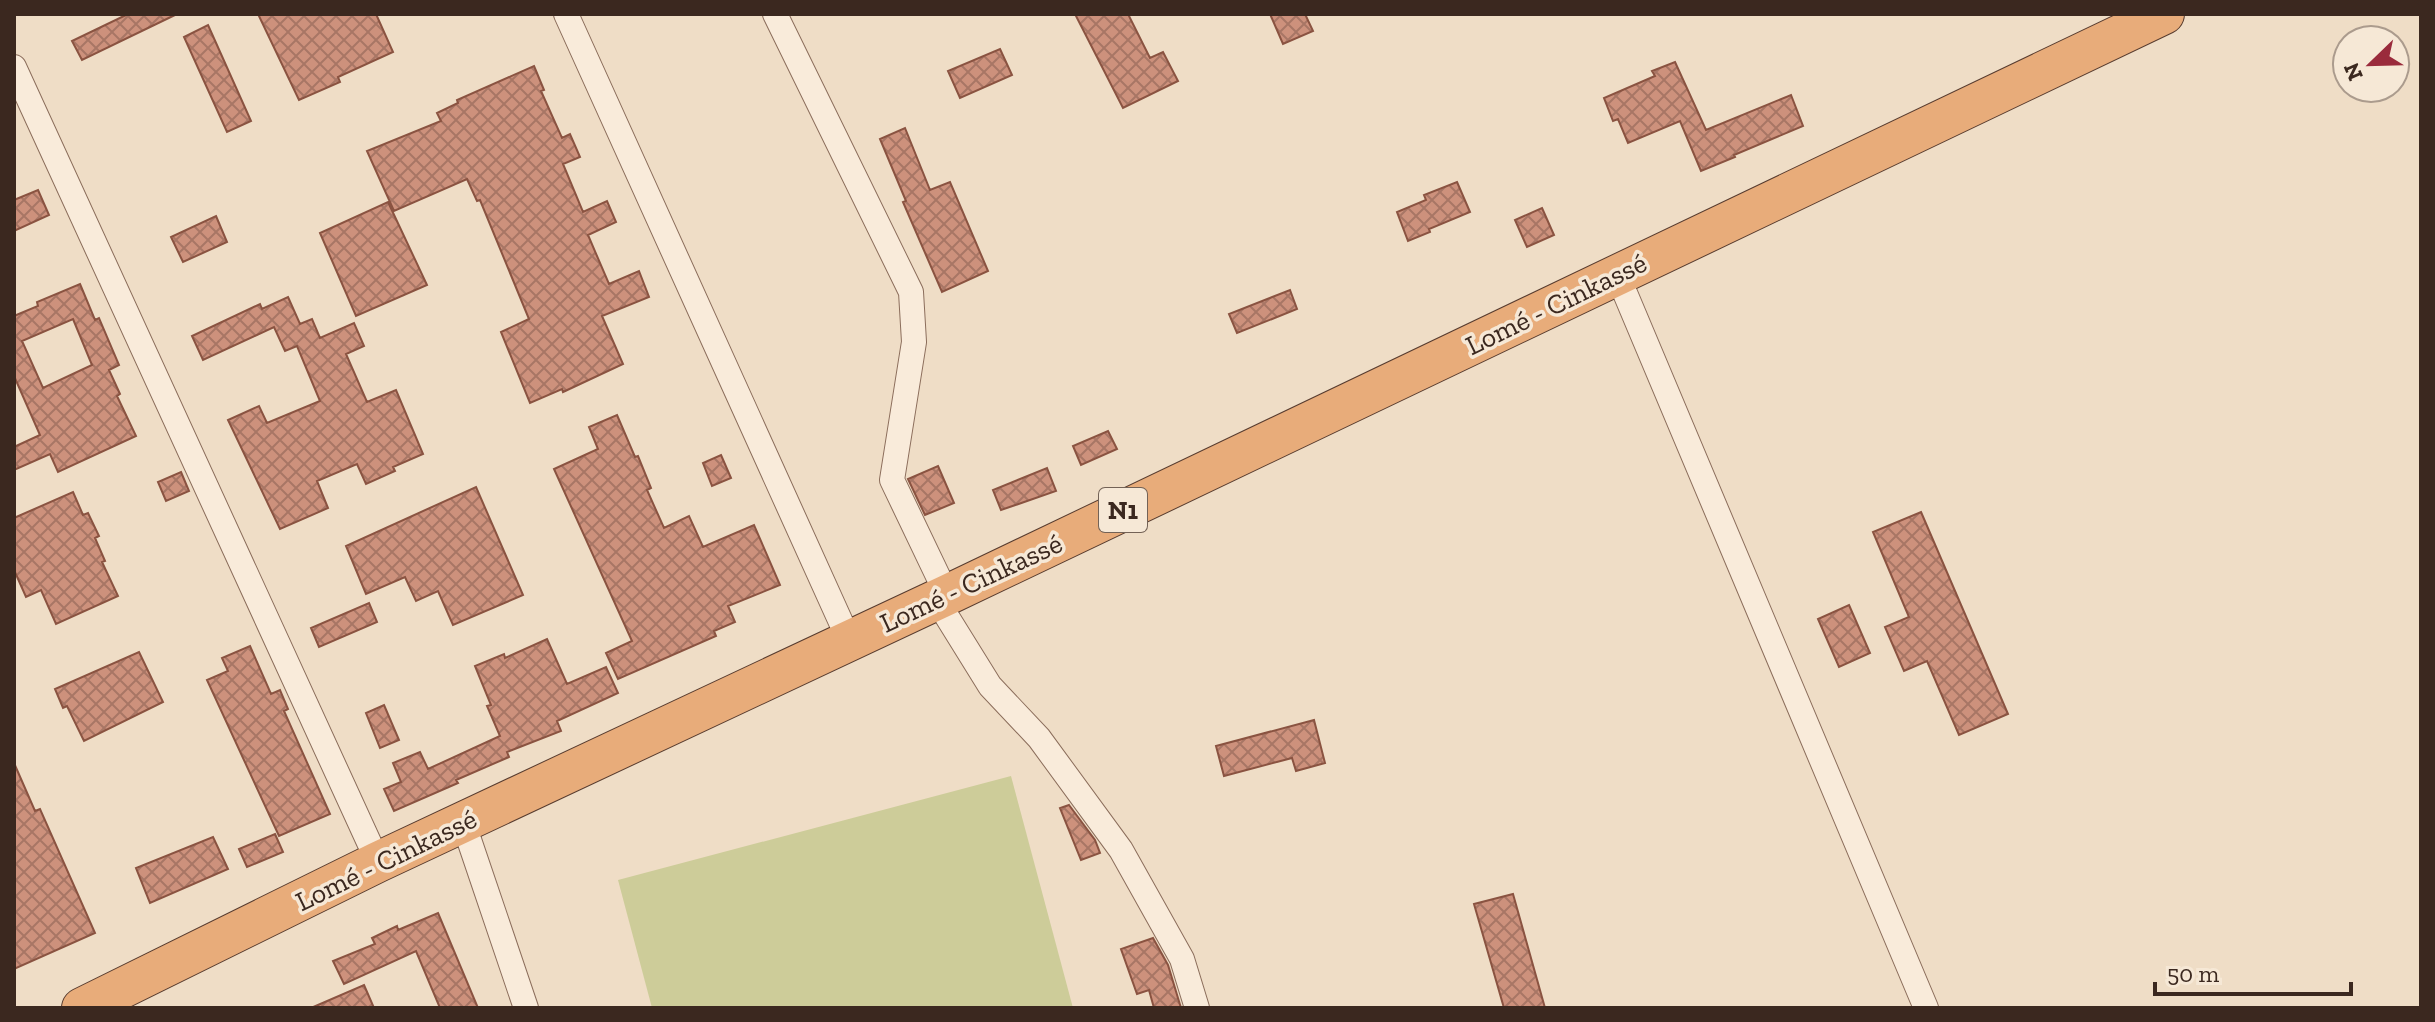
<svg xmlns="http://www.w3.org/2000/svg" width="2435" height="1022" viewBox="0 0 2435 1022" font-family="'Zilla Slab',serif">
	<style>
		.green { fill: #cdcc99 }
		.building { fill: url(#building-cross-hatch); stroke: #8a5341; stroke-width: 2; fill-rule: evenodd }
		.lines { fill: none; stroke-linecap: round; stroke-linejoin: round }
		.minor-casing { stroke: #8b6d5b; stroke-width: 26 }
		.trunk-casing { stroke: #583c2f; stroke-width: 42 }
		.minor { stroke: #f9ebda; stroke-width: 24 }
		.trunk { stroke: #e8ac7a; stroke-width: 40 }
		.labels { text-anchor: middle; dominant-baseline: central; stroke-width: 7; stroke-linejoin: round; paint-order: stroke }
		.shield { fill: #f6e8d6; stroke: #736256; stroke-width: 2 }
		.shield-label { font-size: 26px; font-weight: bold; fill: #3b281f }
		.street-label { font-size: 28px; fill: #3b281f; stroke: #f6e8d6 }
	</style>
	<defs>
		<pattern id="building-cross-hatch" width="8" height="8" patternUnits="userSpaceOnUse" patternTransform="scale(2)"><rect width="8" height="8" fill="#cd917c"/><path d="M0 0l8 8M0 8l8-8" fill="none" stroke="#a87665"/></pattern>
	</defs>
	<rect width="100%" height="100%" fill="#efddc6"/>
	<path class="green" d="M1011,776L1073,1008H652L618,880Z"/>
	<path class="building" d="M128,14H177L82,60L72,41Z
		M258,14H376L393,52L338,77L340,82L299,100Z
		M1075,14H1128L1150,58L1163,52L1178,81L1123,108Z
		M1270,14H1305L1313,31L1283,44Z
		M208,25L251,121L227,132L184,37Z
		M1000,49L1012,75L960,98L948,71Z
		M1675,62L1706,130L1791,95L1803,126L1734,155L1735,157L1701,171L1680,121L1628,143L1618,119L1613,121L1604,98L1655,76L1652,71Z
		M534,66L544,90L541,91L562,138L570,134L580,157L563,164L583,212L607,201L616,222L588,235L609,284L639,271L649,297L602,316L623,364L563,392L562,389L530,403L501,332L529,319L480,200L477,201L467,179L394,211L367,151L441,121L437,113L458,103L457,100Z
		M905,128L930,190L950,182L988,271L942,292L903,202L906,201L880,139Z
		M1457,182L1470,212L1429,229L1430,232L1408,241L1397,212L1426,200L1424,195Z
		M38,190L49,215L14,231V200Z
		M388,202L427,285L356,316L320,233Z
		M1542,208L1554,235L1527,247L1515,220Z
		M216,216L227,242L183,262L171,237Z
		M80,284L95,320L99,318L119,365L109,370L120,394L117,396L136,436L58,472L50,454L14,470V447L40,435L14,376V316L38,306L37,302ZM73,319L92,365L43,388L22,341Z
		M1290,290L1297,309L1237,333L1229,314Z
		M288,297L300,324L312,319L320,338L354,323L364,346L346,354L367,402L396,390L423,454L393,467L395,471L366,484L357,464L317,481L328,508L280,529L228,420L259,406L267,423L320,401L297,346L285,351L274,327L203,360L192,336L260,304L262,309Z
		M617,415L635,457L638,456L651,488L647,490L664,528L689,516L703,547L754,525L780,585L728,606L735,622L714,631L716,636L618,679L606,653L632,641L554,469L598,449L589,427Z
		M1108,431L1117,449L1081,465L1073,446Z
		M721,455L731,478L712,486L703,463Z
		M938,466L954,503L925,515L908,479Z
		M1047,468L1056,491L1001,510L993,490Z
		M181,472L189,491L166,501L158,482Z
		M476,487L523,595L453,625L438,591L416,601L405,577L366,594L346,546Z
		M73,492L83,515L88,513L99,536L95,538L105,561L102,562L118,596L56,624L41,590L26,597L14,570V518Z
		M1921,512L2008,714L1959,735L1927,661L1904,671L1885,627L1909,617L1873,532Z
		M369,603L377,622L319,647L311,628Z
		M1849,605L1870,653L1839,667L1818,619Z
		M547,639L567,684L606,667L618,693L557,721L561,731L507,752L509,757L456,780L458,783L394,811L384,789L401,782L393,763L420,752L428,769L500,736L487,706L491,705L475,666L504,654L505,658Z
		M250,646L271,694L280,690L288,709L284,711L330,814L279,836L207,680L228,671L222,658Z
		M139,652L163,702L84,741L67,706L63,708L55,689Z
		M384,705L399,740L380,748L366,713Z
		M1314,720L1325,763L1296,771L1292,758L1224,776L1216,746Z
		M14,763L35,811L40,809L95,933L14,969Z
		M1069,805L1095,840L1100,853L1081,860L1060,808Z
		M275,834L283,852L247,867L239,849Z
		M213,837L228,869L150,903L136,868Z
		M1513,894L1545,1008H1504L1474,904Z
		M438,913L478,1008H440L416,951L344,984L333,961L375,944L372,938L397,926L398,930Z
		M1153,938L1168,965L1181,1008H1154L1149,990L1137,994L1121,949Z
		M364,985L374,1008H311Z"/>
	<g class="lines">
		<defs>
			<path id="minor" d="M566,14L849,640
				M775,14L911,292L914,342L892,480L947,595
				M14,67L378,862
				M1617,274L1926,1008
				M936,599L990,686L1039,738L1121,850L1182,959L1197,1008
				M463,822L526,1008"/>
			<path id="trunk" d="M82,1008L378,862L947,595L2164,14"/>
		</defs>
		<use href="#minor" class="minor-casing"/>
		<use href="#trunk" class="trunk-casing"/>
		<use href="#minor" class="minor"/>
		<use href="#trunk" class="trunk"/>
	</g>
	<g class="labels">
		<rect class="shield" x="1099" y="488" width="48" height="44" rx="6"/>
		<g class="shield-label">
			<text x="1123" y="510">N1</text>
		</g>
		<g class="street-label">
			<text transform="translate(1556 304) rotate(-26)">Lomé - Cinkassé</text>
			<text transform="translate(971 583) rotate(-25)">Lomé - Cinkassé</text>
			<text transform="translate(386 860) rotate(-26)">Lomé - Cinkassé</text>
		</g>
	</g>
	<rect width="2435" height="1022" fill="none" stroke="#3b281f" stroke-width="32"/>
	<g transform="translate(2371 64) rotate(247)"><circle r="38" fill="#f6e8d6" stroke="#ab9b8d" stroke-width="2"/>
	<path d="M0-6L14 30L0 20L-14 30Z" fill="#9a2b3c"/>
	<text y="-12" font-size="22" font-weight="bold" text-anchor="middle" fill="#3b281f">N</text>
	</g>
	<path d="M2155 982v12h196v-12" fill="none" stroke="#3b281f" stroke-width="4"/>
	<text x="2167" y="982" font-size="24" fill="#3b281f" stroke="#f6e8d6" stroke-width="6" paint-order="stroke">50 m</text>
</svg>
